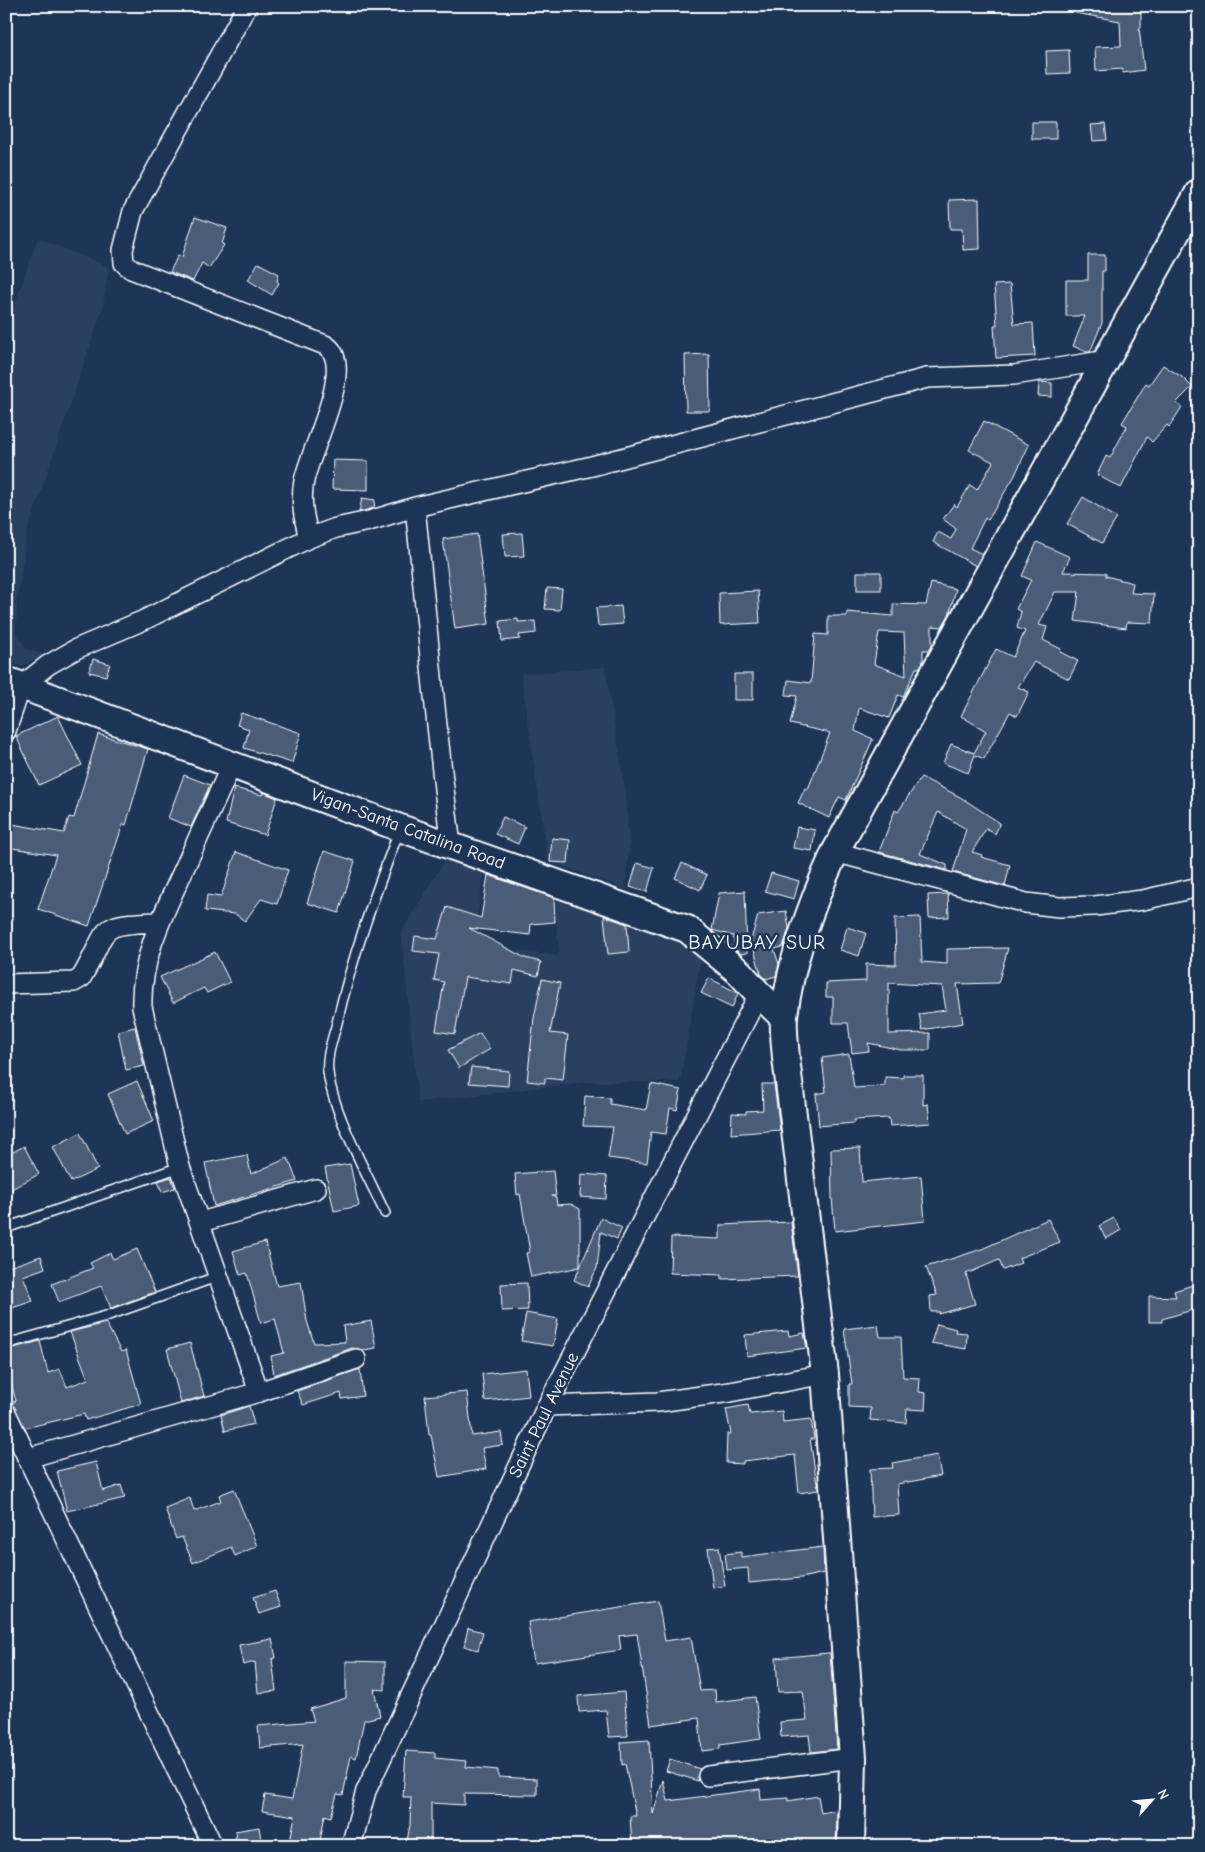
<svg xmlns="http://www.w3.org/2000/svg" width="1205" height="1852" viewBox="0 0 1205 1852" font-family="'Comic Neue',sans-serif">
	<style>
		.built { fill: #2a4161 }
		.building { fill: #4a5d79; stroke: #fff; fill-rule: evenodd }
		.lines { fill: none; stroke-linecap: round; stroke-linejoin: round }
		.lane-casing { stroke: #fff; stroke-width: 12 }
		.street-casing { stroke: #fff; stroke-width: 22 }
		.secondary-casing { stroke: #fff; stroke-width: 30 }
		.lane { stroke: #1d3557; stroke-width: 9 }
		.street { stroke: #1d3557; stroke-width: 19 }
		.secondary { stroke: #1d3557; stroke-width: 26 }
		.labels { text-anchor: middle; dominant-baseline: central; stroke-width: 5; stroke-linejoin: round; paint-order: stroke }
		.street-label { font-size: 18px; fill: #fff; stroke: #1d3557 }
		.quarter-label { font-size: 20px; letter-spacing: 1px; fill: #fff; stroke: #1d3557 }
	</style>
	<rect width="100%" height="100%" fill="#1d3557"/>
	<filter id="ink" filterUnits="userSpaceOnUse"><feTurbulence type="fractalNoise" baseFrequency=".02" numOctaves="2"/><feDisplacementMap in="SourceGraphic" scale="10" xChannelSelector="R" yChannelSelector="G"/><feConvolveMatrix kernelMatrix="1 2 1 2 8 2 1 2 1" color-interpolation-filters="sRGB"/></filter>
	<g filter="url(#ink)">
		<path class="built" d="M38,238L109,267L103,307L27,533L17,602L16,632L26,649L44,655L22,666L6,661V321H9Z
			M605,667L626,793L629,849L625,889L548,861L521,674Z
			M450,852L486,862L472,944L559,956L554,887L652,922L702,951L680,1082H586L418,1102L401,932Z"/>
		<path class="building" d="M1075,6H1141V28H1139L1144,70L1123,73L1122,69L1096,71L1095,47L1121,46L1120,21L1075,13Z
			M1069,50L1070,73L1047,74L1046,51Z
			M1032,122H1056V139H1032Z
			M1105,124L1107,140L1093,141L1091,125Z
			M979,199L980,249L963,250L962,229H950L949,200Z
			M195,217L227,228L222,244L224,245L209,268L202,263L193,281L170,272L178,255L182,257Z
			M1088,255H1105V271H1102V323L1090,352H1087L1073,346L1085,316H1066V280H1088Z
			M258,263L279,274L277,281L279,283L272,295L248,280Z
			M1010,284L1014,324L1033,323L1035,356L996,358L994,325H997L994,285Z
			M709,354L710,411H686L685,355Z
			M1163,365L1182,377L1192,387L1176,403L1182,407L1169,427L1167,425L1152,442L1147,437L1121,488L1097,475L1106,456L1110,458L1127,426L1122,423L1146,383L1149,385Z
			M1039,382L1052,383V397L1038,396Z
			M984,421L1029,445L1014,477L988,520L985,518L970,548L982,554L976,566L933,542L938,532L951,539L956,529L943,519L954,504L957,507L970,485L977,490L993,462L969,450Z
			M333,460L368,461V490L332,489Z
			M1083,497L1117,518L1102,543L1067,524Z
			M362,498L375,500L374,508L359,512Z
			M522,533L524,556L505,557L503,534Z
			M477,534L489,624L455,629L443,539Z
			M1037,542L1070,557L1063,572L1106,573V576L1133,583L1131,593L1154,594L1152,623L1127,622L1126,628L1075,621L1079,592H1055L1039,625L1047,627L1043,640L1061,649L1060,652L1078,661L1069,679L1034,662L1018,687L1029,692L1017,716L1010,712L984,759L975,755L968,773L943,763L951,744L974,753L986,731L961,716L996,649L1013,657L1025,631L1017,628L1021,612L1016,609L1031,580L1022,576Z
			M857,572H881V590H857Z
			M931,583L956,589L949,615L942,627L932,626V645L929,650H923V662L919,668H916L903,697L898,695L889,718L859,708L855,731L873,739L846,800L839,797L829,818L798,803L805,788L808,789L830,733L790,724L797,696L786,695L788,680L811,683L815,634L828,635V616H847V612L893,616V604L926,605ZM879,632L904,633L906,676L874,664Z
			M547,588L562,589L560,610L545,609Z
			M758,591L760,623L720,625L719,593Z
			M621,606L623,624L598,626L596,608Z
			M518,619V622L535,621L536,633L519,635L520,639L502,641L500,621Z
			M93,659L110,664L106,676L89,672Z
			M734,674H753V700H734Z
			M241,713L301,733L292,763L244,748L249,729L237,725Z
			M58,716L82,765L39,785L16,736Z
			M98,734L148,749L126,825L123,824L89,926L38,909L56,855L6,847V823L64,833L69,817L74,818Z
			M184,775L210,785L191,827L168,818Z
			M921,777L960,797L1000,823L995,834L986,829L972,852L982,855L981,857L1010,865L1005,886L953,872L966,829L938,812L920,854L947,865V870L879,852L895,810L898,812Z
			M234,788L262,795L263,792L277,798L265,835L226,823Z
			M503,817L525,827L518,844L495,834Z
			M797,827L815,830L812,851L793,848Z
			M552,838L570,840L568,863L550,862Z
			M324,851L355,861L339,913L307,903Z
			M236,852L288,870L277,904L261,899L245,921L235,914L205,911L207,895L221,897Z
			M637,863L654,868L647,892L630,887Z
			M682,863L707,875L700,890L675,878Z
			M771,873L799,881L794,899L765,891Z
			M488,875L554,898L555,922L531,924L530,935L469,928L525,958L541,962L538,976L514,970L512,984L465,977L455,1034L436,1031L444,982L434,980L439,954L413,951L415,936L437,939L447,907L481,918Z
			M745,891L747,953L740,954L735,949L733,936L712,930L719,893Z
			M948,894L949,917L929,918L928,895Z
			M786,911L789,928L783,947L774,949L779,964L776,976L766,979L761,974L751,940L758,915Z
			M604,916L627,924L629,952L608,954Z
			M920,917L922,962L947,964V949L1008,948L998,983L957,984L963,1023L922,1030L919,1014L946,1010L942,986L889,983V1034L930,1033V1050H901L868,1043L869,1051L852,1053L848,1023H833V997H826V983L866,981V964L896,965L895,918Z
			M847,927L866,933L859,956L840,950Z
			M215,952L230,982L207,993L204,988L173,1003L160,977Z
			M709,978L738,993L732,1008L701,993Z
			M542,979L560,983L550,1033L568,1035L563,1080L545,1078V1083L527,1081L534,1018Z
			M135,1027L144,1066L126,1070L118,1031Z
			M480,1033L490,1049L459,1068L448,1050Z
			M849,1054L854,1088L885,1086V1077L903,1078V1075H923V1105L928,1104L930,1123L890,1126L889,1118L854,1120V1123L819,1126L816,1094L826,1092L822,1058Z
			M471,1067L509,1071L508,1086L469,1083Z
			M137,1081L154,1121L125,1134L108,1094Z
			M651,1084L681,1090L677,1110L670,1108L666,1134L651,1132L647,1163L608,1158L613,1127L583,1126L585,1096L610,1098V1104L646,1110Z
			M762,1084H774L780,1130L731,1134L732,1113L746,1114V1111L763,1110Z
			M80,1133L98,1169L71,1182L53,1147Z
			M24,1146L39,1174L6,1192V1156Z
			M860,1148L862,1182L921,1176L925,1221L835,1231L832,1198L831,1149Z
			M247,1155L251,1174L288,1158L297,1181L214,1206L205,1163Z
			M350,1164L359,1206L334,1211L325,1168Z
			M553,1171L556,1196H552L556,1198L557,1205L571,1204L580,1209V1267L601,1218L622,1228L617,1239L601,1232L597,1268L588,1287L574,1280L580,1267L531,1277L526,1253L530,1252L520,1194L517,1195L515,1174Z
			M581,1174L607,1176L606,1199L580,1197Z
			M171,1177L175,1188L162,1192L158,1181Z
			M1114,1218L1121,1230L1106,1239L1099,1226Z
			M1048,1219L1060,1242L1019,1258L1021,1263L1003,1270L999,1260L966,1274L975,1304L939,1314L940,1312H931L930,1296L937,1295L926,1267L982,1249Z
			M791,1222L798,1276L722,1279V1275L670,1273L671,1237L720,1239V1225Z
			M265,1242L277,1286L301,1282L307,1321L314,1343L345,1342L343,1326L371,1321L376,1348L363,1350L352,1348L274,1375L271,1356L284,1353L275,1319L261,1323L247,1273L240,1275L233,1251Z
			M137,1249L155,1292L111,1308L101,1286L59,1302L52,1284L93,1268L90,1263L110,1253L113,1259Z
			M41,1256L45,1268L23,1276L33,1301L6,1310V1268Z
			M527,1283L528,1310L502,1311L501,1284Z
			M1199,1283V1308L1162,1319V1322H1149V1296L1176,1297L1174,1291Z
			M526,1313L558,1319L553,1346L521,1341Z
			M106,1323L121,1352L126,1350L141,1404L86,1420L84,1414L25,1428L11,1403L16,1401L6,1364V1350L40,1341L48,1373L60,1369L67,1387L88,1379L70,1332Z
			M937,1324L956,1329L955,1332L967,1333L966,1349L931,1343Z
			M878,1325L880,1337H901L903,1377L920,1378L919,1392L926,1393L925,1410L907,1409L906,1423L870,1420L871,1408L849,1407V1384H852L844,1329Z
			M788,1331L789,1336L804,1333L807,1348L747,1356L745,1335Z
			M190,1343L204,1396L181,1403L167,1349Z
			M360,1369L363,1396L342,1399L341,1393L303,1405L297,1391Z
			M526,1369L529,1396L485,1401L482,1374Z
			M467,1392L472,1436L501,1432L503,1445L482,1448L486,1469L439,1477L431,1435H429L425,1396Z
			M748,1405L750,1414L782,1411L783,1422L811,1419L814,1439H810L818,1490L799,1493L795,1455L743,1461V1464L726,1463L727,1434H731L726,1409Z
			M249,1406L254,1424L225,1431L221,1415Z
			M937,1455L941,1476L897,1484L899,1515L872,1517L870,1469L893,1468L892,1463Z
			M96,1462L103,1491L121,1485L125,1498L67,1511L57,1471Z
			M234,1489L257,1546L235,1556L231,1547L193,1563L182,1537L176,1539L165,1508L190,1498L194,1511L221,1501L219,1495Z
			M719,1547L725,1586L713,1588L708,1548Z
			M823,1547L824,1573L801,1578L749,1583L748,1568L727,1570L725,1554L741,1552V1557Z
			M275,1591L281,1607L259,1614L253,1598Z
			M658,1601L665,1641L691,1637L700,1691L715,1690L716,1702L755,1697L761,1739L720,1745V1749L702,1751L699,1718L651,1725L637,1634L619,1636L621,1650L534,1663L528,1622Z
			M468,1628L483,1632L478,1650L464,1646Z
			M272,1639L276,1658L272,1659L276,1691L258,1693L255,1662L243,1665L239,1645Z
			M828,1653H830L837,1749L811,1752L809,1735L781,1737L780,1722L807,1720L803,1691L778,1692L776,1658Z
			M346,1661L385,1662V1690L374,1689L380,1716L364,1720L356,1758L351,1756L343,1795L337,1794L331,1817L325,1815L319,1846H289L295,1816L262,1811L265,1795L292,1799L303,1744L260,1748L258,1726L314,1721L310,1709L346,1698Z
			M624,1692L628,1736L609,1737L606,1710L579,1712L578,1696Z
			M649,1740L653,1814L663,1780L668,1801L760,1789L761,1800L788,1798V1801L818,1796L821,1813L837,1810L836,1846H632L630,1816H636L625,1764L622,1765L621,1742Z
			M406,1751L435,1753V1758L467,1761L466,1767L498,1770V1777L537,1779V1795L464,1794V1805L431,1803V1846H406L410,1825L411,1797H403Z
			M670,1759L700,1769L697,1777L698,1781L666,1771Z
			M259,1827L262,1846H237L235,1831Z"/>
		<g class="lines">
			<defs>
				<path id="lane" d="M385,1213C367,1174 333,1113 328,1072C326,1056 333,1038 337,1023C352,957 375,894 399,831
					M6,1228L180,1167
					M6,1344L106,1316L219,1276"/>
				<path id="street" d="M247,6L133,211L123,250L124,263L131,269L325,345C358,363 309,452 304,481C300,501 304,519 309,538
					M415,507C427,620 436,733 451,845
					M6,731L21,686L48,665L76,649L144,620L309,538L336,528L369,521L415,507L592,466L927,378L1014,375L1108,360
					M835,852L1026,903L1059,907L1095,906L1143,900L1199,887
					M6,984L74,982L81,978C112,927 92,924 160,922
					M201,1222L316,1189
					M259,1392L356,1359
					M547,1406L658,1402L730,1392L825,1374
					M6,1413L213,1846
					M28,1458L259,1392L180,1167L142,1007C140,958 164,913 184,869C200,834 216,799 232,764
					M708,1776L853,1758
					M351,1846L366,1791L547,1406L759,994"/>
				<path id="secondary" d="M6,680L400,828L687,929L739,972L759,994L784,1018
					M851,1846L853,1758L825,1374L786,1058C785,1045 783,1030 784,1016C791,959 811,904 835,852L1199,192"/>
			</defs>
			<use href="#lane" class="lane-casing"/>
			<use href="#street" class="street-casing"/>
			<use href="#secondary" class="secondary-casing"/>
			<use href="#lane" class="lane"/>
			<use href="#street" class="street"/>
			<use href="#secondary" class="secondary"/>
		</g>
	</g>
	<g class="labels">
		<g class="street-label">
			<text transform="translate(408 829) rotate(20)">Vigan-Santa Catalina Road</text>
			<text transform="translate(544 1415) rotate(-64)">Saint Paul Avenue</text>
		</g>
		<g class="quarter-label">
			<text x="757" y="942">BAYUBAY SUR</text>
		</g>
	</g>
	<rect width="1205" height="1852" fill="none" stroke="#1d3557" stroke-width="25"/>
	<rect x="12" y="12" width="1180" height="1827" fill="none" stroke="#fff" stroke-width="2" filter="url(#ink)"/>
	<g transform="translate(1152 1800) rotate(63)" stroke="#1d3557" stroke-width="4" paint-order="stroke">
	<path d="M0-4L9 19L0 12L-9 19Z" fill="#ffffff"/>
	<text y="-8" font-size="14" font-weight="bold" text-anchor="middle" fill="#ffffff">N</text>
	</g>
</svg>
